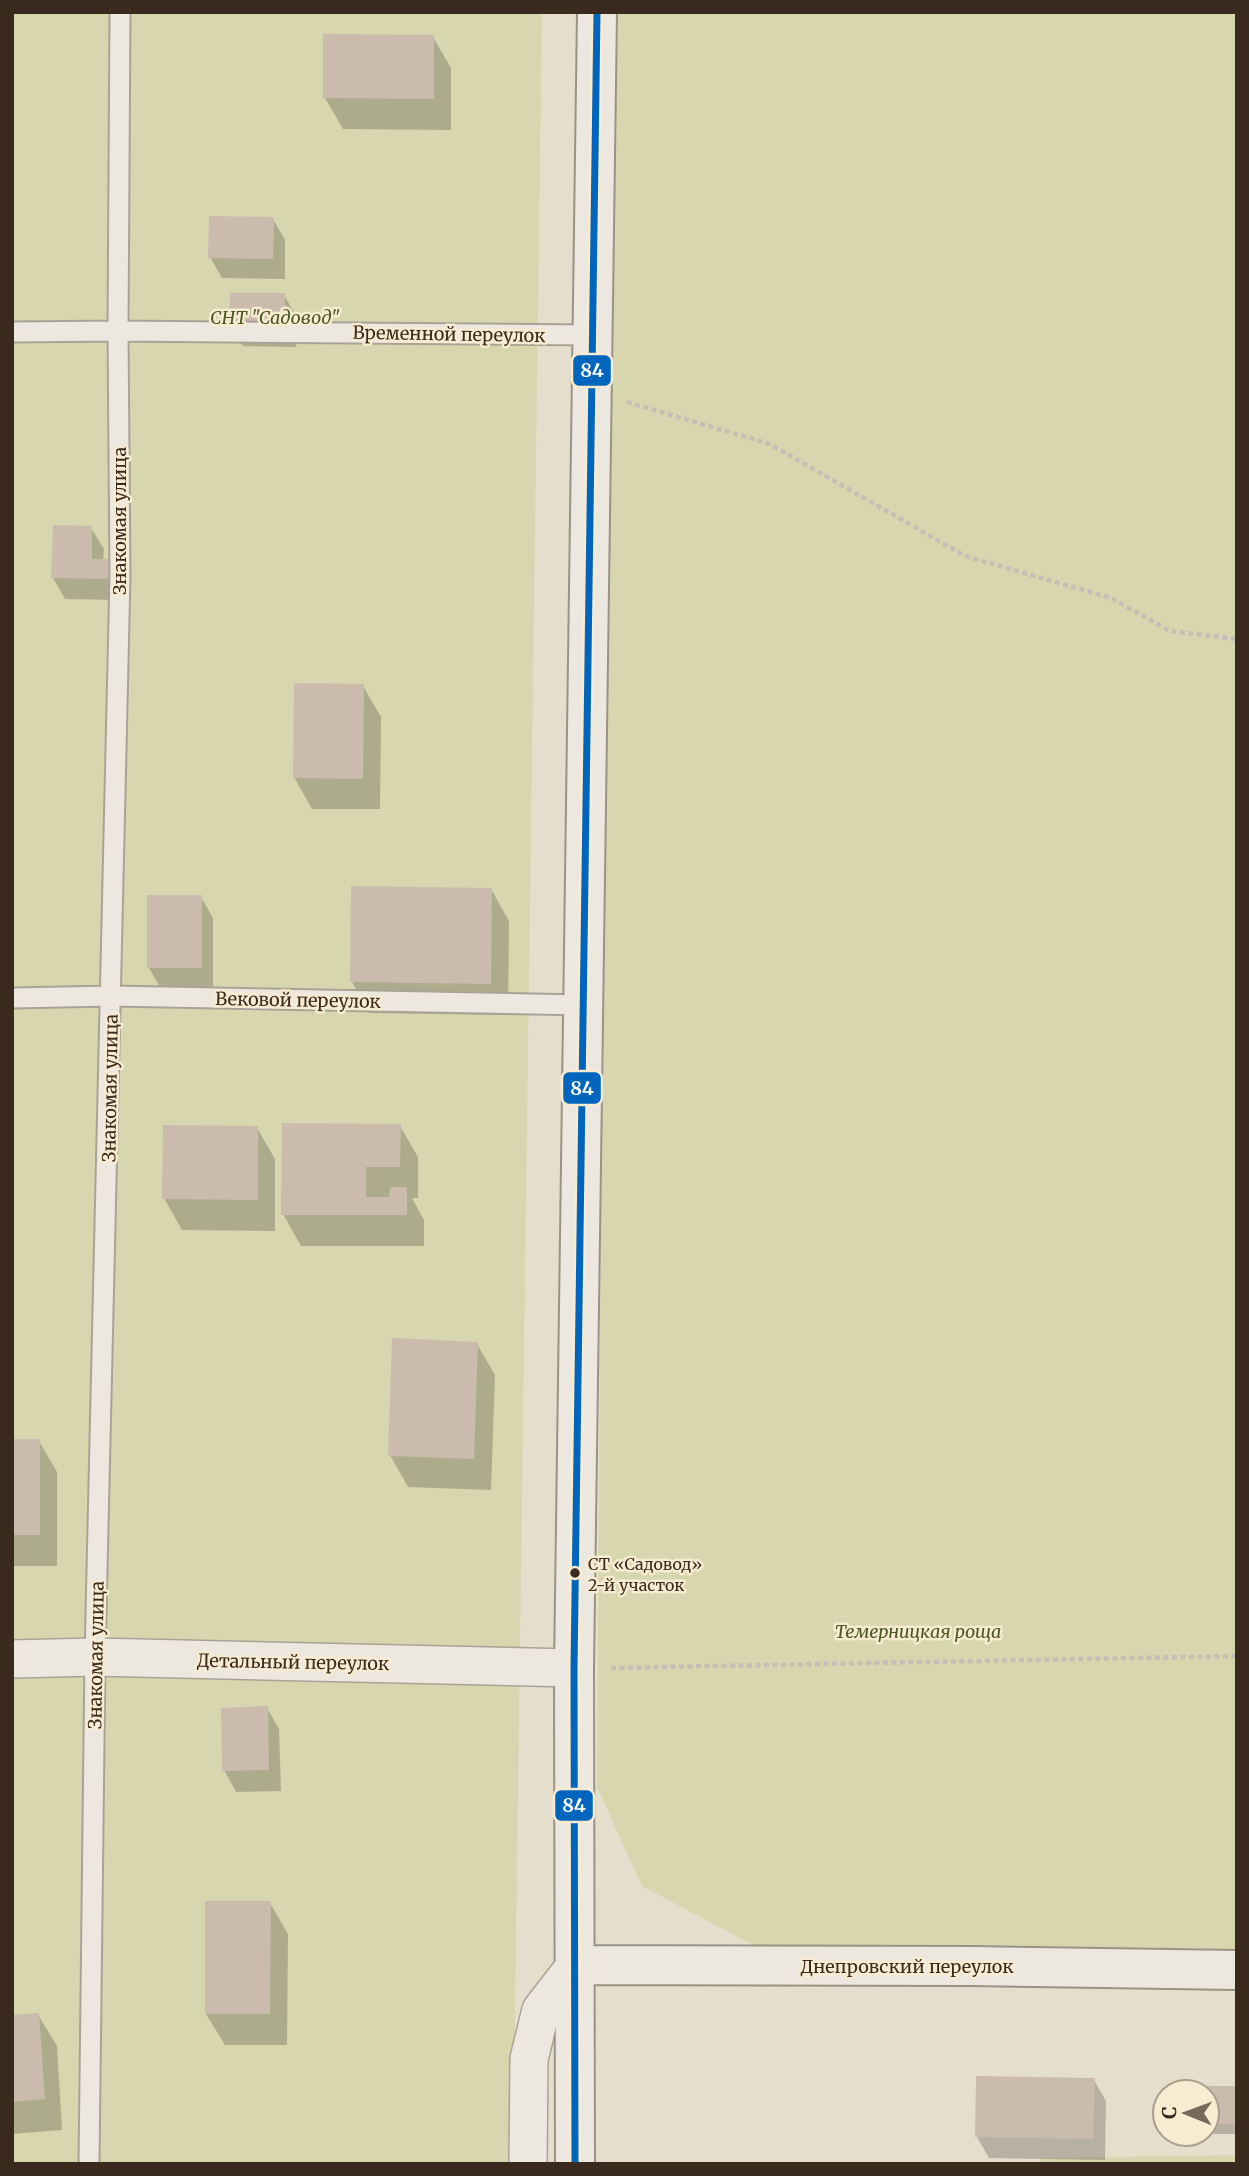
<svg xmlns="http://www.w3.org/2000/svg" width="1249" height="2176" viewBox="0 0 1249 2176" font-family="Merriweather,serif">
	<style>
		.green { fill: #d7d6ae }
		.shadow { fill: #0003 }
		.building { fill: #cabbad }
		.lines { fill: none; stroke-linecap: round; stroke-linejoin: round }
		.lane-casing { stroke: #aba296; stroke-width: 23 }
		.street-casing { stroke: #aba296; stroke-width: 40 }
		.secondary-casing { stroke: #9b9285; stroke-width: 42 }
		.path { stroke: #c6bfb6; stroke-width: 4.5; stroke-dasharray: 5 3.5; stroke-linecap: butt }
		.lane { stroke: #ede8df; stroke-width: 19 }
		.street { stroke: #ede8df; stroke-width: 37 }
		.secondary { stroke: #ede8df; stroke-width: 38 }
		.bus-1-casing { stroke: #f7ebd2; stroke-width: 12 }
		.bus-1 { stroke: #0065bd; stroke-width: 7 }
		.bus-dot { fill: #3a2a1d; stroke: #f7ebd2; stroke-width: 2.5 }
		.labels { text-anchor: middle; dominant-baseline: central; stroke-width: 5; stroke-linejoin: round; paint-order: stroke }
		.bus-label { font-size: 16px; fill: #3a2a1d; stroke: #f7ebd2; text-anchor: start }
		.park-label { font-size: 18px; font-style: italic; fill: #4c5823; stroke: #f7ebd2 }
		.street-label { font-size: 18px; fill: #3a2a1d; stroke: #f7ebd2 }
		.line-badge { stroke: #f7ebd2; stroke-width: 2.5 }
		.badge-label { font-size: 19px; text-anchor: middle; font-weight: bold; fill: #fff }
	</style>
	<rect width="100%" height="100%" fill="#e6decc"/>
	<path class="green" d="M12,12H542L513,2164H12Z
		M609,12H1237V1954L761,1949L642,1886L597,1787Z
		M1237,2155V2164H1039L1041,2158Z"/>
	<path class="shadow" d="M193,12H253L193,13Z
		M433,37L451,68V130L343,129L325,98Z
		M273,219L285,240V279L222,278L210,257Z
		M284,295L296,316V347L243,346L231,325Z
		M91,528L104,549L103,561L123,600L65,599L53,578Z
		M363,686L381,717L380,809H312L294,777Z
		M491,889L509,921L508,1015L370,1013L352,982Z
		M201,897L213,918V989H161L149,968Z
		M400,1126L418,1157V1198H412L424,1220V1246H301L283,1214Z
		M257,1128L275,1159V1231L182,1230L164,1198Z
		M477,1344L495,1375L491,1490L408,1487L390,1455Z
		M12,1441H39L57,1472V1566H12Z
		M267,1708L279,1729L281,1791L236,1792L224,1770Z
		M270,1903L288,1934L287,2045H225L206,2014Z
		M38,2015L57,2046L62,2130L12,2134V2017Z
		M1094,2080L1106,2101L1105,2160L989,2158L977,2137Z
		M1237,2088V2134H1207V2092H1177Z"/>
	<path class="building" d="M323,34L434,35V99L323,98Z
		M209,216L274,217L273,259L208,258Z
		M230,293H285V326L229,325Z
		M53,525L92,526V559H112V579L51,578Z
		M294,683L364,684L363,779L293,778Z
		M351,886L492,888L491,984L350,982Z
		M147,895H202V968H147Z
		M282,1123L401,1124L400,1167H366V1197H389L390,1187H407V1215H281Z
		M163,1125L258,1126V1200L162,1199Z
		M392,1338L478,1342L474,1459L388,1456Z
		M12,1439H40V1535H12Z
		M268,1706L269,1770L222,1771L221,1708Z
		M205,1901H271L270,2014H205Z
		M39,2013L45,2099L12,2102V2015Z
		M976,2076L1095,2078L1093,2139L975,2137Z
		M1175,2086H1237V2124H1207V2092H1175Z"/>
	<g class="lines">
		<defs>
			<path id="lane" d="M12,332L118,331L592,335
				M12,998L112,996L583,1005
				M89,2164L95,1657L120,576L118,331L120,12"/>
			<path id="street" d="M12,1659L95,1657L574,1668
				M528,2164L529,2059L541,2010L576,1965"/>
			<path id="secondary" d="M576,1965L971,1966L1237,1970
				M575,2164L574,1668L597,12"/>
		</defs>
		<use href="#lane" class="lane-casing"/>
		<use href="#street" class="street-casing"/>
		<use href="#secondary" class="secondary-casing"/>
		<path class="path" d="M627,402L770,444L965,556L1111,598L1170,631L1237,639
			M611,1668L1237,1656"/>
		<use href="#lane" class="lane"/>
		<use href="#street" class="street"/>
		<use href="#secondary" class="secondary"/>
		<defs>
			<path id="bus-1" d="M575,2164L574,1668L597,12"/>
		</defs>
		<use href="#bus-1" class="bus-1-casing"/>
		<use href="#bus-1" class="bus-1"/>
	</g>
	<circle class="bus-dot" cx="575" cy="1573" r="6"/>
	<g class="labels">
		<g class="bus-label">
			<text x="588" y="1564">СТ «Садовод»<tspan x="588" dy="21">2-й участок</tspan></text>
		</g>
		<g class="park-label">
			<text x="275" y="317">СНТ "Садовод"</text>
			<text x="918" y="1631">Темерницкая роща</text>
		</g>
		<g class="street-label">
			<text transform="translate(449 334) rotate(1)">Временной переулок</text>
			<text transform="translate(119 521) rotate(-90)">Знакомая улица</text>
			<text transform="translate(298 1000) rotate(1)">Вековой переулок</text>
			<text transform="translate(110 1088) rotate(-89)">Знакомая улица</text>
			<text transform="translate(96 1655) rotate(-89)">Знакомая улица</text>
			<text transform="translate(293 1662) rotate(1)">Детальный переулок</text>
			<text x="907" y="1966">Днепровский переулок</text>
		</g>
	</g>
	<g class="line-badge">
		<rect x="572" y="354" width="40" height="33" rx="7" fill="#0065bd"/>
		<rect x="562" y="1071" width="40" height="34" rx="7" fill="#0065bd"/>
		<rect x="554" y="1789" width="40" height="33" rx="7" fill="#0065bd"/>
	</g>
	<g class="badge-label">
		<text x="592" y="377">84</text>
		<text x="582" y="1095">84</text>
		<text x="574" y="1812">84</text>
	</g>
	<rect width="1249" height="2176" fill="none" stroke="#3a2a1d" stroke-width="28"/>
	<g transform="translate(1186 2113) rotate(271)"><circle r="33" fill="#f7ebd2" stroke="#ab9e8a" stroke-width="2"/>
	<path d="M0-5L12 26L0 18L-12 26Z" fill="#76695a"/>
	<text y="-10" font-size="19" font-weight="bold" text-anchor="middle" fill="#3a2a1d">С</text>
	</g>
</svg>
